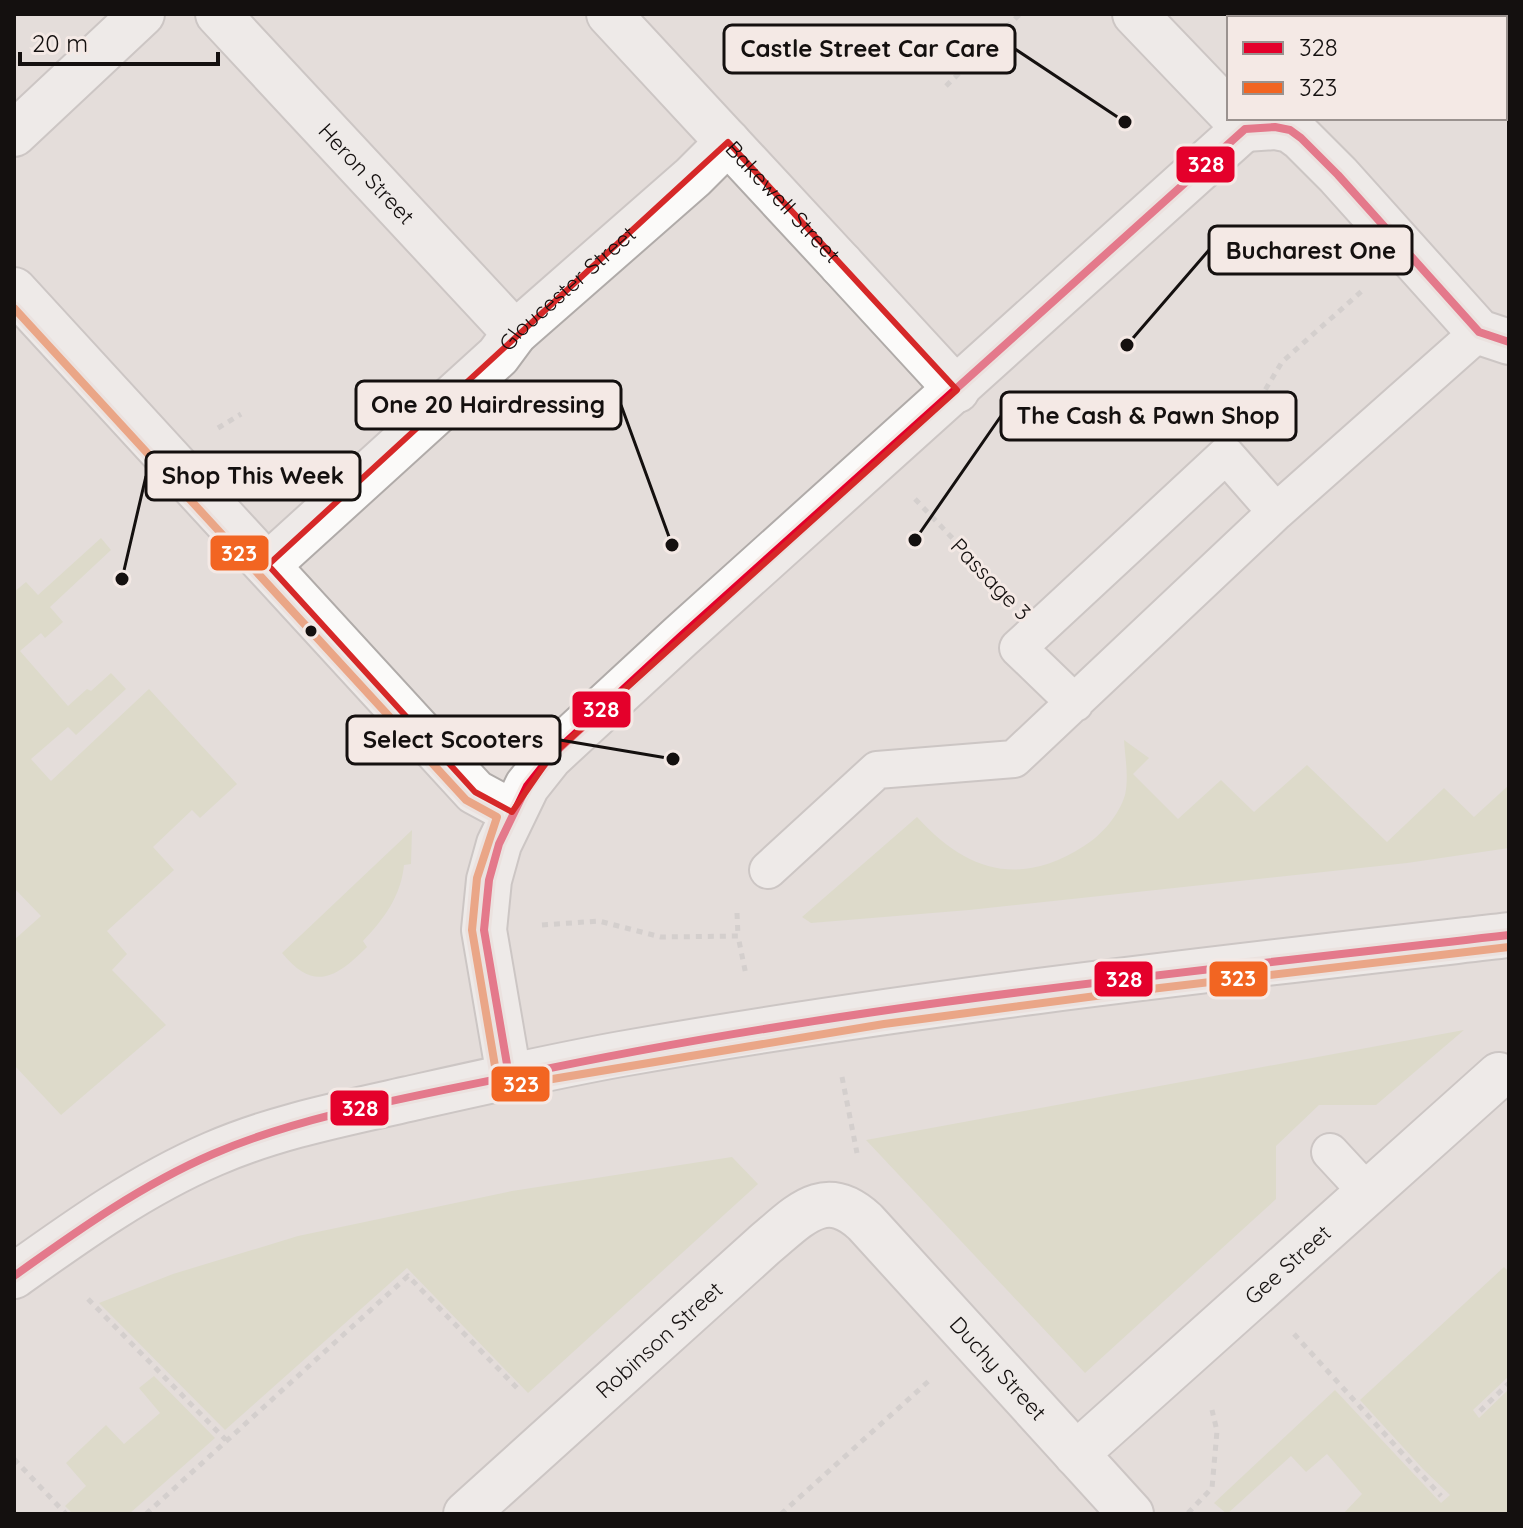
<svg xmlns="http://www.w3.org/2000/svg" width="1523" height="1528" viewBox="0 0 1523 1528" font-family="Quicksand,sans-serif">
	<style>
		.green { fill: #d4d8b6 }
		.lines { fill: none; stroke-linecap: round; stroke-linejoin: round }
		.service-casing { stroke: #b0aba9; stroke-width: 40 }
		.pedestrian-casing { stroke: #b0aba9; stroke-width: 48 }
		.minor-casing { stroke: #b0aba9; stroke-width: 48 }
		.secondary-casing { stroke: #b0aba9; stroke-width: 48 }
		.path { stroke: #c0bebd; stroke-width: 5; stroke-dasharray: 6 6; stroke-linecap: butt }
		.service { stroke: #fbfaf9; stroke-width: 36 }
		.pedestrian { stroke: #fbfaf9; stroke-width: 44 }
		.minor { stroke: #fbfaf9; stroke-width: 44 }
		.secondary { stroke: #fbfaf9; stroke-width: 44 }
		.bus-1-casing { stroke: #f4e9e5; stroke-width: 14 }
		.bus-2-casing { stroke: #f4e9e5; stroke-width: 14 }
		.bus-1 { stroke: #e4002b; stroke-width: 8 }
		.bus-2 { stroke: #f26522; stroke-width: 8 }
		.marked { fill: none; stroke: #d62828; stroke-width: 6; stroke-linejoin: round }
		.bus-dot { fill: #14100f; stroke: #f4e9e5; stroke-width: 3 }
		.labels { text-anchor: middle; dominant-baseline: central; stroke-width: 6; stroke-linejoin: round; paint-order: stroke }
		.street-label { font-size: 22px; fill: #14100f; stroke: #f4e9e5 }
		.leader { fill: none; stroke: #14100f; stroke-width: 3 }
		.callout-dot { fill: #14100f; stroke: #f4e9e5; stroke-width: 3 }
		.callout { fill: #f4e9e5; stroke: #14100f; stroke-width: 3 }
		.callout-label { font-size: 24px; text-anchor: middle; font-weight: bold; fill: #14100f }
		.line-badge { stroke: #f4e9e5; stroke-width: 3 }
		.badge-label { font-size: 22px; text-anchor: middle; font-weight: bold; fill: #fff }
	</style>
	<rect width="100%" height="100%" fill="#e4ddda"/>
	<path class="green" d="M101,538L111,550L50,607L63,622L45,638L41,633L20,651L68,706L87,689L91,691L111,673L126,689L76,735L68,727L31,759L51,781L149,689L237,784L200,818L192,810L153,847L174,870L107,931L127,954L112,970L166,1025L61,1115L14,1065V940L41,916L14,888V592L26,582L38,595Z
		M1124,740L1149,758L1133,774L1178,819L1221,780L1254,812L1307,765L1387,842L1444,788L1474,817L1509,785V848L1407,863L969,910L811,923L802,917L917,817C966,871 1019,888 1084,846C1102,835 1119,815 1125,795C1129,777 1125,757 1124,740Z
		M412,830L411,864L404,865C401,896 384,919 363,941L367,947C336,978 314,992 282,953Z
		M1464,1030L1376,1105H1319L1276,1146V1199L1085,1373L866,1140Z
		M732,1157L758,1184L528,1393L407,1268L225,1430L99,1303L173,1274L298,1236L512,1191Z
		M1504,1267L1509,1272V1376L1473,1410L1479,1418L1509,1389V1514H1343L1362,1494L1327,1454L1306,1472L1291,1456L1227,1514L1214,1503L1335,1390L1441,1503L1450,1495L1423,1469L1360,1400Z
		M154,1376L215,1438L129,1514H70L71,1512L65,1506L86,1486L66,1463L106,1425L124,1444L160,1413L139,1388Z"/>
	<g class="lines">
		<defs>
			<path id="service" d="M1075,703L1018,648L1226,455L1276,512
				M768,870L877,770L1014,759L1276,512L1479,332
				M1330,1152L1368,1193"/>
			<path id="pedestrian" d="M1363,18L1367,14
				M841,264L957,390"/>
			<g id="minor">
				<path id="s1" d="M218,14L515,333"/>
				<path id="s2" d="M609,14L841,264"/>
				<path d="M1135,14L1229,112"/>
				<path d="M1245,129L1275,127L1290,130L1301,138L1338,175L1479,332L1509,342"/>
				<path d="M14,134L142,14"/>
				<path d="M14,290L475,792L512,812"/>
				<path id="s3" d="M268,565L498,356L515,333L693,177L728,142"/>
				<path d="M509,1076L484,930L489,880L499,844L527,786L550,757L681,636L1256,118"/>
				<path id="s4" d="M1076,1454L1499,1075"/>
				<path id="s5" d="M466,1514L764,1245C798,1217 824,1184 865,1222L1131,1514"/>
			</g>
			<path id="secondary" d="M14,1276C77,1231 141,1185 213,1154C275,1127 342,1114 408,1099C479,1083 549,1067 621,1054C915,1002 1213,969 1509,935"/>
		</defs>
		<use href="#service" class="service-casing"/>
		<use href="#pedestrian" class="pedestrian-casing"/>
		<use href="#minor" class="minor-casing"/>
		<use href="#secondary" class="secondary-casing"/>
		<path class="path" d="M946,86L1020,14
			M1253,410L1282,362L1364,289
			M218,428L241,414
			M915,499L1002,590
			M737,913L738,936
			M542,925L599,921L661,937L738,936L746,975
			M842,1077L857,1153
			M88,1299L226,1440
			M1294,1334L1441,1496
			M1480,1411L1509,1383
			M14,1459L66,1514
			M1188,1513L1212,1488L1217,1431L1212,1410
			M146,1514L408,1276L520,1391
			M781,1514L932,1378"/>
		<use href="#service" class="service"/>
		<use href="#pedestrian" class="pedestrian"/>
		<use href="#minor" class="minor"/>
		<use href="#secondary" class="secondary"/>
		<defs>
			<path id="bus-1" d="M509,1076L484,930L489,880L499,844L527,786L550,757L681,636L1245,129L1275,127L1290,130L1301,138L1338,175L1479,332L1509,342
				M14,1276C77,1231 141,1185 213,1154C305,1114 423,1095 522,1074C846,1005 1180,973 1509,935"/>
			<path id="bus-2" d="M14,308L466,800L497,817L477,878L472,930L497,1078L504,1087L884,1024L1134,991L1509,947"/>
		</defs>
		<use href="#bus-1" class="bus-1-casing"/>
		<use href="#bus-2" class="bus-2-casing"/>
		<use href="#bus-1" class="bus-1"/>
		<use href="#bus-2" class="bus-2"/>
	</g>
	<path d="M0 0H1523V1528H0ZM728,142L957,390L550,757L512,812L475,792L268,565Z" fill="#e4ddda" fill-opacity=".55" fill-rule="evenodd"/>
	<path class="marked" d="M728,142L957,390L550,757L512,812L475,792L268,565Z"/>
	<circle class="bus-dot" cx="311" cy="631" r="7"/>
	<g class="labels">
		<g class="street-label">
			<text stroke="none"><textPath href="#s1" startOffset="218">Heron Street</textPath></text>
			<text stroke="none"><textPath href="#s2" startOffset="256">Bakewell Street</textPath></text>
			<text stroke="none"><textPath href="#s3" startOffset="408">Gloucester Street</textPath></text>
			<text transform="translate(991 579) rotate(46)">Passage 3</text>
			<text stroke="none"><textPath href="#s4" startOffset="284">Gee Street</textPath></text>
			<text stroke="none"><textPath href="#s5" startOffset="260">Robinson Street</textPath></text>
			<text stroke="none"><textPath href="#s5" startOffset="718">Duchy Street</textPath></text>
		</g>
	</g>
	<path class="leader" d="M1125 122L1015 49M1127 345L1209 250M672 545L621 405M915 540L1001 416M122 579L146 476M673 759L560 740"/>
	<g class="callout-dot">
		<circle cx="1125" cy="122" r="8"/>
		<circle cx="1127" cy="345" r="8"/>
		<circle cx="672" cy="545" r="8"/>
		<circle cx="915" cy="540" r="8"/>
		<circle cx="122" cy="579" r="8"/>
		<circle cx="673" cy="759" r="8"/>
	</g>
	<g class="callout">
		<rect x="724" y="25" width="291" height="48" rx="8"/>
		<rect x="1209" y="226" width="203" height="48" rx="8"/>
		<rect x="356" y="381" width="265" height="48" rx="8"/>
		<rect x="1001" y="392" width="295" height="48" rx="8"/>
		<rect x="146" y="452" width="214" height="48" rx="8"/>
		<rect x="347" y="716" width="213" height="48" rx="8"/>
	</g>
	<g class="callout-label">
		<text x="870" y="57">Castle Street Car Care</text>
		<text x="1311" y="259">Bucharest One</text>
		<text x="488" y="413">One 20 Hairdressing</text>
		<text x="1148" y="424">The Cash &amp; Pawn Shop</text>
		<text x="253" y="484">Shop This Week</text>
		<text x="453" y="748">Select Scooters</text>
	</g>
	<g class="line-badge">
		<rect x="1175" y="145" width="61" height="39" rx="8" fill="#e4002b"/>
		<rect x="209" y="534" width="61" height="38" rx="8" fill="#f26522"/>
		<rect x="571" y="690" width="61" height="39" rx="8" fill="#e4002b"/>
		<rect x="1208" y="960" width="61" height="38" rx="8" fill="#f26522"/>
		<rect x="1093" y="960" width="61" height="38" rx="8" fill="#e4002b"/>
		<rect x="490" y="1065" width="61" height="38" rx="8" fill="#f26522"/>
		<rect x="329" y="1089" width="61" height="38" rx="8" fill="#e4002b"/>
	</g>
	<g class="badge-label">
		<text x="1206" y="172">328</text>
		<text x="239" y="561">323</text>
		<text x="601" y="717">328</text>
		<text x="1238" y="986">323</text>
		<text x="1124" y="987">328</text>
		<text x="521" y="1092">323</text>
		<text x="360" y="1116">328</text>
	</g>
	<rect width="1523" height="1528" fill="none" stroke="#14100f" stroke-width="32"/>
	<rect x="1227" y="16" width="280" height="104" fill="#f4e9e5" stroke="#9a928f" stroke-width="2"/>
	<rect x="1243" y="42" width="40" height="12" fill="#e4002b" stroke="#9a928f" stroke-width="2"/>
	<text x="1299" y="56" font-size="24" fill="#14100f">328</text>
	<rect x="1243" y="82" width="40" height="12" fill="#f26522" stroke="#9a928f" stroke-width="2"/>
	<text x="1299" y="96" font-size="24" fill="#14100f">323</text>
	<path d="M20 52v12h198v-12" fill="none" stroke="#14100f" stroke-width="4"/>
	<text x="32" y="52" font-size="24" fill="#14100f" stroke="#f4e9e5" stroke-width="6" paint-order="stroke">20 m</text>
</svg>
